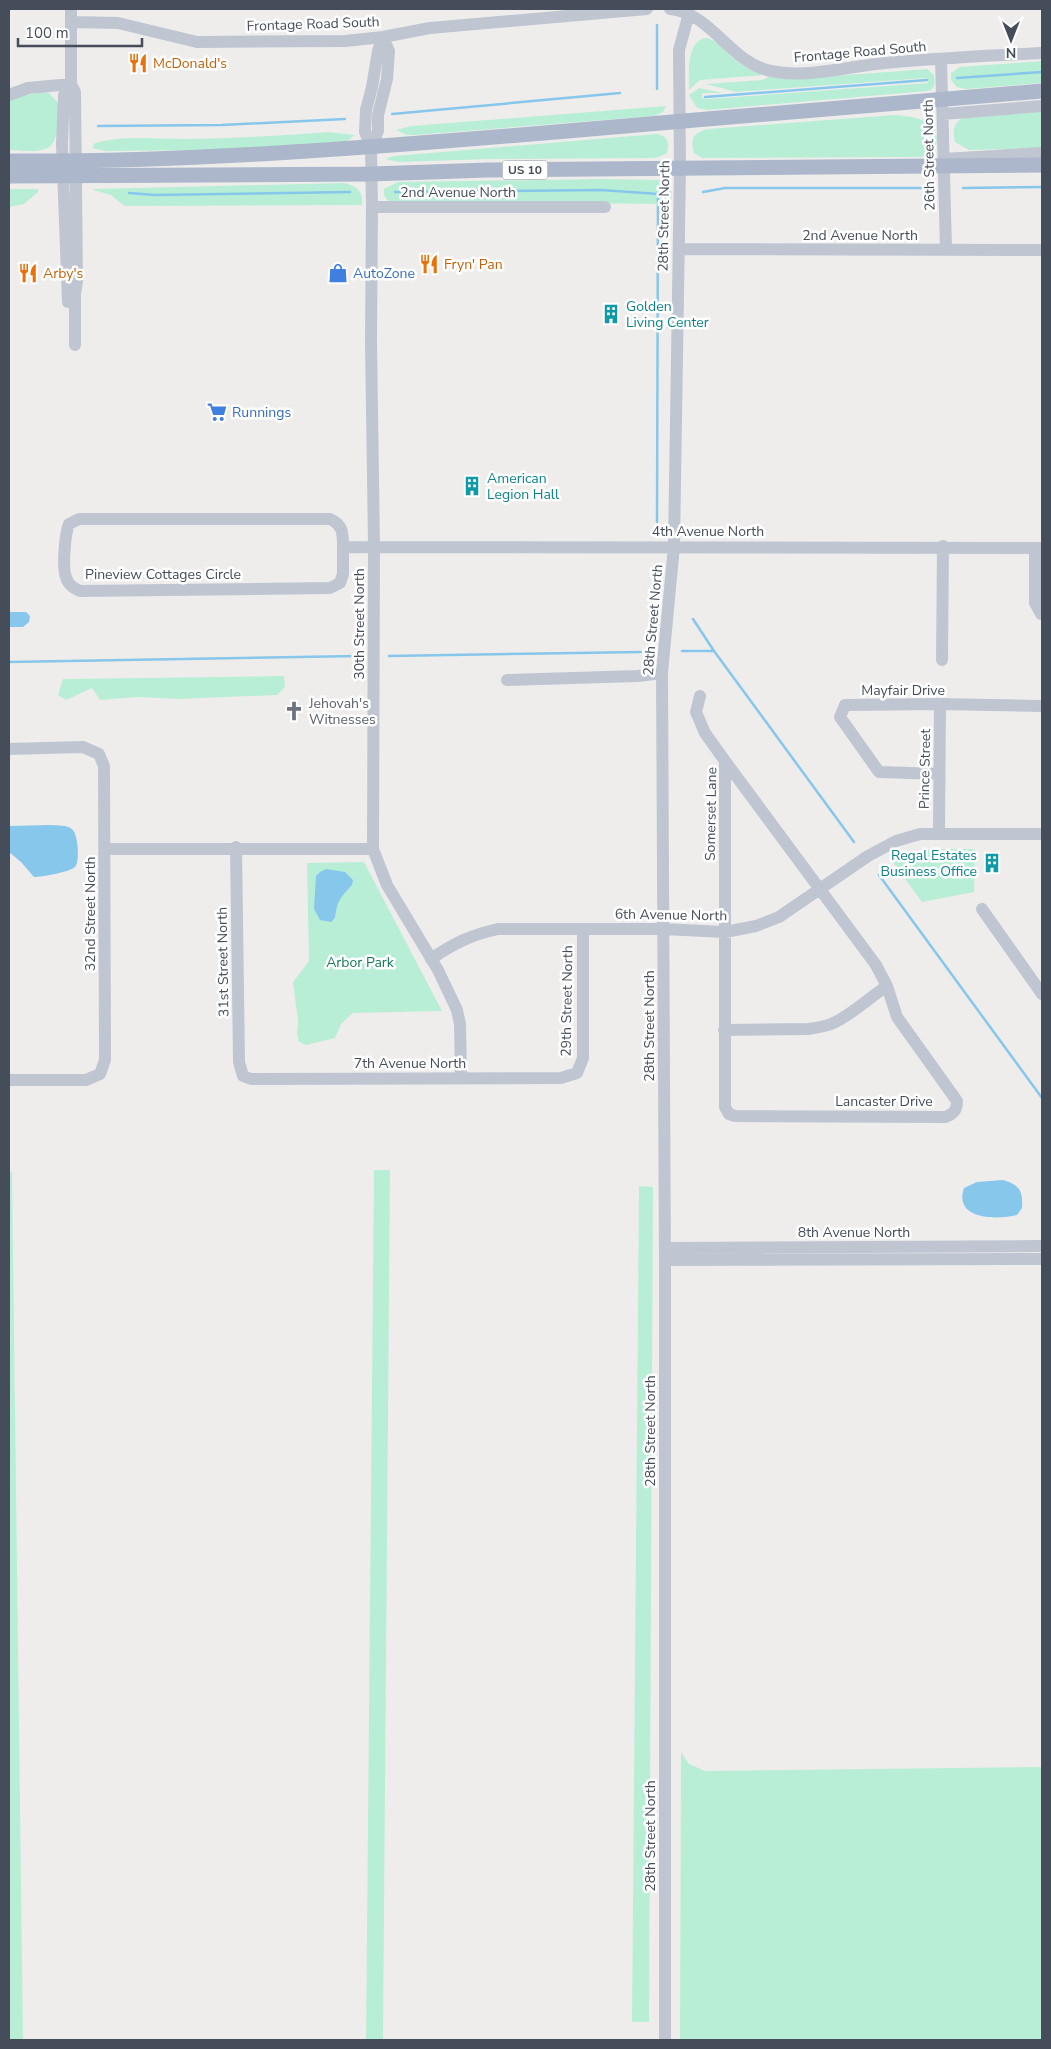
<svg xmlns="http://www.w3.org/2000/svg" width="1051" height="2049" viewBox="0 0 1051 2049" font-family="'Nunito Sans',sans-serif">
	<style>
		.green { fill: #b9eed6 }
		.water { fill: #86c7eb }
		.lines { fill: none; stroke-linecap: round; stroke-linejoin: round }
		.stream { stroke: #86c7eb; stroke-width: 2.5 }
		.minor { stroke: #bfc6d2; stroke-width: 12 }
		.major { stroke: #acb7cc; stroke-width: 15 }
		.labels { text-anchor: middle; dominant-baseline: central; stroke-width: 5; stroke-linejoin: round; paint-order: stroke }
		.shield { fill: #fff; stroke: #7d828c; stroke-width: 1 }
		.shield-label { font-size: 12px; font-weight: bold; fill: #454d5a }
		.street-label { font-size: 14px; fill: #454d5a; stroke: #fff }
		.food-label { font-size: 14px; fill: #c56008; stroke: #fff; text-anchor: start }
		.shop-label { font-size: 14px; fill: #366cbe; stroke: #fff; text-anchor: start }
		.culture-label { font-size: 14px; fill: #0d838f; stroke: #fff; text-anchor: start }
		.worship-label { font-size: 14px; fill: #5b616d; stroke: #fff; text-anchor: start }
		.park-label { font-size: 14px; fill: #167a57; stroke: #fff }
	</style>
	<rect width="100%" height="100%" fill="#efedec"/>
	<path class="green" d="M705,38C718,39 725,52 734,59C743,67 753,71 764,75L700,80L689,90C689,74 686,42 705,38Z
		M1042,61V83L966,89L957,87L951,80V73L960,67Z
		M927,69L934,75C935,81 936,88 928,91L707,110L697,108L689,95L699,88L723,93H702V98L708,99L928,83L927,78L736,92L706,84L763,80L768,77L794,79Z
		M43,92L49,93L58,103C58,116 61,144 45,149C34,153 19,150 9,150V100L20,96Z
		M666,106L663,112L654,116L415,135H407L396,130L411,126Z
		M1042,110V148L969,150L955,142C952,129 954,122 965,116Z
		M894,115C917,116 948,122 933,153L921,157L702,158L694,153C690,140 693,132 708,129Z
		M328,132L355,135L346,142L220,150L106,151L92,148L94,146L93,144C119,135 157,139 185,139C233,138 280,136 328,132Z
		M656,134C667,134 671,144 666,154L655,158L489,159L399,162L385,159L394,156Z
		M602,179L664,180C673,185 672,195 671,204L389,202L384,195V189L398,182Z
		M344,183C356,186 364,191 362,205L128,206L123,205L111,195L93,190V189Z
		M9,189H38V192L24,204L9,207Z
		M284,676L285,687L277,695L179,699L137,697L100,700L92,688L66,700L58,695L63,679Z
		M937,849H975L974,892L922,902L892,861L908,853Z
		M364,862L442,1011L353,1013L341,1024L335,1038L306,1045L299,1042L297,1034L298,1021L293,982L309,961L307,863Z
		M374,1170H390L383,2040H366Z
		M9,1172H12L23,2040H10Z
		M639,1186L653,1187L649,2022H632Z
		M681,1752L689,1764L705,1771L1042,1767V2040H680Z"/>
	<path class="water" d="M9,612H26L30,616L29,622L23,627H9Z
		M50,825C57,826 67,824 73,830C78,836 80,861 75,867C70,872 41,877 34,877L21,862L9,852V826Z
		M326,869L345,872L353,880L352,885C345,893 338,899 336,911C335,916 336,918 331,922L320,920L314,909L316,876L320,872Z
		M1003,1180C1020,1185 1023,1191 1022,1208L1017,1215C997,1220 953,1220 964,1188L977,1182Z"/>
	<g class="lines">
		<path class="stream" d="M657,25V89
			M957,78L1042,72
			M705,97L927,80
			M392,114L620,93
			M98,126L222,125L345,119
			M963,188L1042,187
			M395,192L601,190L658,194L657,522
			M703,192L725,188H932
			M129,193L155,195L350,192
			M693,619L714,651L854,842
			M682,651H714
			M389,656L641,652
			M9,662L358,656
			M879,875L1042,1098"/>
		<path class="minor" d="M71,9V84L75,92L77,281L75,294V345
			M670,9C712,13 730,63 771,71C804,78 842,68 876,64C931,58 987,56 1042,53
			M71,22L118,23L197,42L345,41L383,37L430,28L647,9
			M383,37L378,51L372,87L366,110L365,132L371,148L372,207L371,342L374,546L373,849L387,885L438,970L457,1010L460,1024L461,1078
			M941,59L946,250
			M9,95L28,88L71,84
			M943,114L1042,106
			M371,148L378,131V115L387,79L389,51L383,37
			M944,159L1042,153
			M372,207H605
			M679,249L1042,250
			M68,302L62,144L64,95L71,84
			M343,547V574L340,583L330,588L80,591C74,588 68,585 66,577C62,567 65,534 69,524L79,519H330C343,525 343,533 343,547L1042,548
			M1035,548V603L1041,614
			M942,660L943,546
			M507,680L638,676L662,673
			M700,696L696,712L705,733L725,761
			M9,749L83,747L99,754L104,766L105,1060L100,1074L86,1080H9
			M725,761L876,965L887,986L897,1017L957,1101C957,1110 954,1113 946,1117L735,1116L729,1114L725,1107Z
			M939,774L879,772L840,717L845,705L940,704L1042,706
			M939,834L940,704
			M236,847L239,1062L243,1076L251,1079L561,1078L577,1073L583,1058V929
			M105,849H373
			M982,909L1042,994
			M431,959C454,943 471,935 498,929H663L725,932L756,926L779,917L868,856L896,841L920,834H1042
			M724,1030L808,1029C815,1028 823,1027 831,1024C849,1017 870,997 887,986
			M665,1248L1042,1246
			M665,1260L1042,1259
			M665,2040V1271L662,673L674,546L680,168L679,50L689,13"/>
		<path class="major" d="M9,161C188,162 366,148 544,133C710,119 876,104 1042,91
			M9,176L371,174L488,170L1042,165"/>
	</g>
	<defs>
		<symbol id="restaurant-bare" viewBox="-9 -9 18 18"><path d="M-5-6h1v4h1v-4h1v4h1v-4h1v5L-1.5 .5V6h-2V.5L-5-1ZM5-6V6H3V1.5H1.5Q1.5-4 5-6Z" fill="#e8710a" stroke="#fff" stroke-width="2.5" paint-order="stroke"/></symbol>
		<symbol id="shop-bare" viewBox="-9 -9 18 18"><path d="M-5-2.5h2.3a2.7 3.5 0 0 1 5.4 0H5L5.5 6h-11ZM-1.5-2.5h3a1.5 2.3 0 0 0-3 0Z" fill="#3f7fe0" stroke="#fff" stroke-width="2.5" paint-order="stroke"/></symbol>
		<symbol id="building-bare" viewBox="-9 -9 18 18"><path d="M-4-6H4V6H1V3H-1V6H-4ZM-2.5-4.3h1.7v1.8h-1.7ZM.8-4.3h1.7v1.8H.8ZM-2.5-1h1.7V.8h-1.7ZM.8-1h1.7V.8H.8Z" fill="#0f9aa8" stroke="#fff" stroke-width="2.5" paint-order="stroke"/></symbol>
		<symbol id="supermarket-bare" viewBox="-9 -9 18 18"><path d="M-6-5.5h2.5l.6 2H6L4.5 2H-2.5L-4.4-4H-6ZM-1.5 3.2a1.3 1.3 0 1 0 .1 0ZM3 3.2a1.3 1.3 0 1 0 .1 0Z" fill="#3f7fe0" stroke="#fff" stroke-width="2.5" paint-order="stroke"/></symbol>
		<symbol id="church-bare" viewBox="-9 -9 18 18"><path d="M-1.2-6h2.4v3.5h3.3v2.4h-3.3V6h-2.4V-.1h-3.3v-2.4h3.3Z" fill="#6b7280" stroke="#fff" stroke-width="2.5" paint-order="stroke"/></symbol>
	</defs>
	<g fill-rule="evenodd">
		<use href="#restaurant-bare" x="124" y="49" width="28" height="28"/>
		<use href="#restaurant-bare" x="415" y="250" width="28" height="28"/>
		<use href="#restaurant-bare" x="14" y="259" width="28" height="28"/>
		<use href="#shop-bare" x="324" y="259" width="28" height="28"/>
		<use href="#building-bare" x="597" y="300" width="28" height="28"/>
		<use href="#supermarket-bare" x="203" y="398" width="28" height="28"/>
		<use href="#building-bare" x="458" y="472" width="28" height="28"/>
		<use href="#church-bare" x="280" y="697" width="28" height="28"/>
		<use href="#building-bare" x="978" y="849" width="28" height="28"/>
	</g>
	<g class="labels">
		<rect class="shield" x="502.5" y="160.5" width="45" height="19" rx="4"/>
		<g class="shield-label">
			<text x="525" y="170">US 10</text>
		</g>
		<g class="street-label">
			<text transform="translate(313 24) rotate(-2)">Frontage Road South</text>
			<text transform="translate(860 52) rotate(-5)">Frontage Road South</text>
			<text transform="translate(929 155) rotate(-91)">26th Street North</text>
			<text x="458" y="192">2nd Avenue North</text>
			<text transform="translate(664 216) rotate(-89)">28th Street North</text>
			<text x="860" y="235">2nd Avenue North</text>
			<text x="708" y="531">4th Avenue North</text>
			<text x="163" y="574">Pineview Cottages Circle</text>
			<text transform="translate(653 620) rotate(-85)">28th Street North</text>
			<text transform="translate(359 624) rotate(-90)">30th Street North</text>
			<text x="903" y="690">Mayfair Drive</text>
			<text transform="translate(925 769) rotate(-89)">Prince Street</text>
			<text transform="translate(711 814) rotate(-89)">Somerset Lane</text>
			<text transform="translate(90 914) rotate(-90)">32nd Street North</text>
			<text transform="translate(671 915) rotate(1)">6th Avenue North</text>
			<text transform="translate(223 962) rotate(-91)">31st Street North</text>
			<text transform="translate(567 1001) rotate(-89)">29th Street North</text>
			<text transform="translate(649 1026) rotate(-90)">28th Street North</text>
			<text x="410" y="1063">7th Avenue North</text>
			<text x="884" y="1101">Lancaster Drive</text>
			<text x="854" y="1232">8th Avenue North</text>
			<text transform="translate(650 1431) rotate(-90)">28th Street North</text>
			<text transform="translate(650 1836) rotate(-90)">28th Street North</text>
		</g>
		<g class="food-label">
			<text x="153" y="63">McDonald's</text>
			<text x="444" y="264">Fryn' Pan</text>
			<text x="43" y="273">Arby's</text>
		</g>
		<g class="shop-label">
			<text x="353" y="273">AutoZone</text>
			<text x="232" y="412">Runnings</text>
		</g>
		<g class="culture-label">
			<text x="626" y="306">Golden<tspan x="626" dy="16">Living Center</tspan></text>
			<text x="487" y="478">American<tspan x="487" dy="16">Legion Hall</tspan></text>
			<text x="977" y="855" text-anchor="end">Regal Estates<tspan x="977" dy="16">Business Office</tspan></text>
		</g>
		<g class="worship-label">
			<text x="309" y="703">Jehovah's<tspan x="309" dy="16">Witnesses</tspan></text>
		</g>
		<g class="park-label">
			<text x="360" y="962">Arbor Park</text>
		</g>
	</g>
	<rect width="1051" height="2049" fill="none" stroke="#454d5a" stroke-width="20"/>
	<g transform="translate(1011 40) rotate(180)" stroke="#ffffff" stroke-width="4" paint-order="stroke">
	<path d="M0-4L9 19L0 12L-9 19Z" fill="#454d5a"/>
	<text y="-8" font-size="14" font-weight="bold" text-anchor="middle" fill="#454d5a">N</text>
	</g>
	<path d="M18 38v8h124v-8" fill="none" stroke="#454d5a" stroke-width="2.5"/>
	<text x="25" y="38" font-size="15" fill="#454d5a" stroke="#ffffff" stroke-width="4" paint-order="stroke">100 m</text>
</svg>
